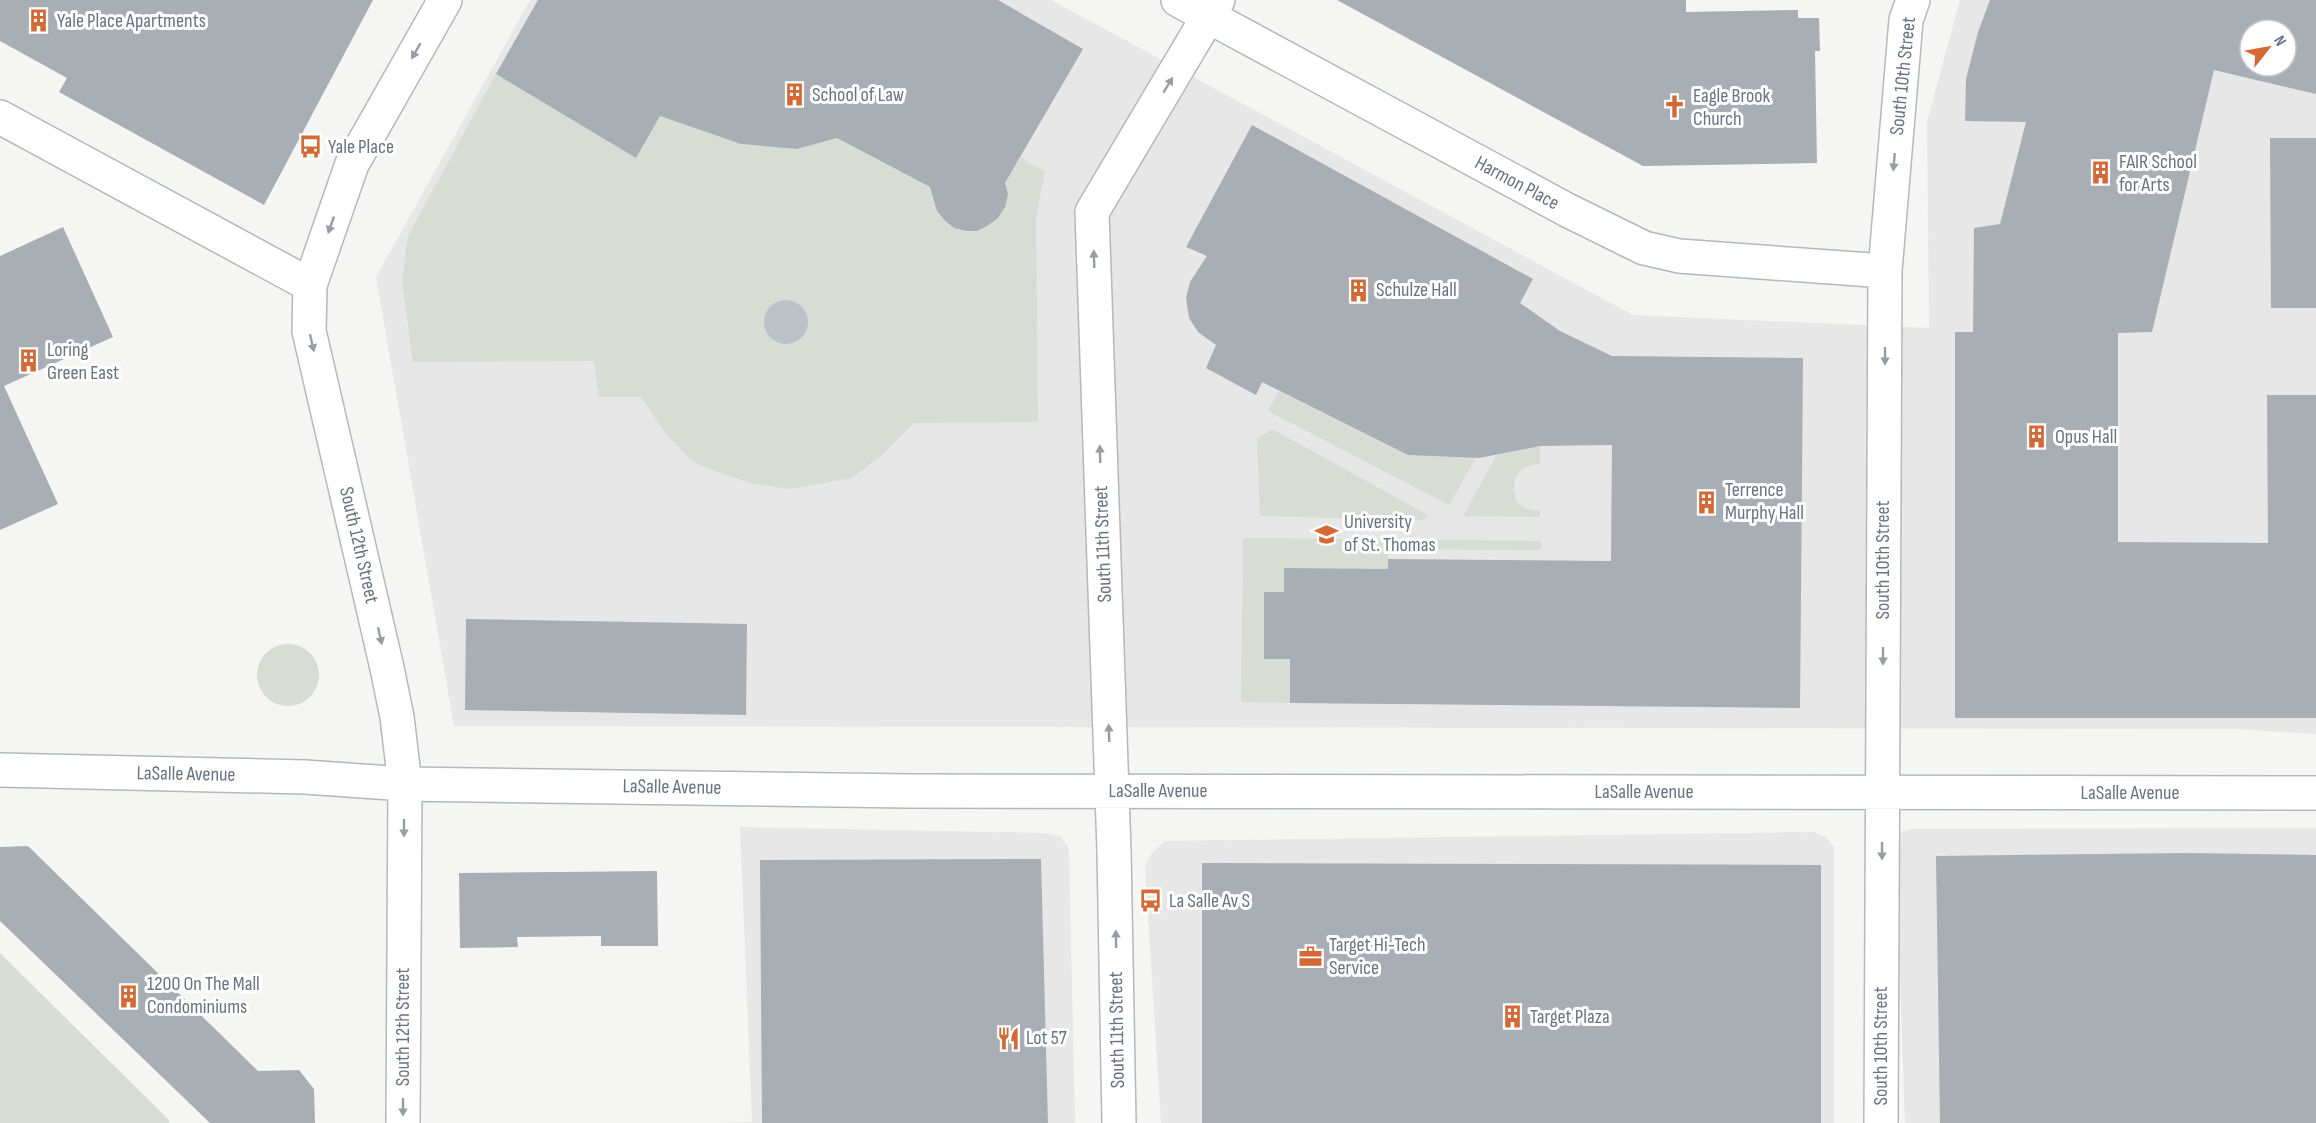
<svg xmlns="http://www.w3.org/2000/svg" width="2316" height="1123" viewBox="0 0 2316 1123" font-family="'Sofia Sans Condensed',sans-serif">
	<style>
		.built { fill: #e6e7e6; fill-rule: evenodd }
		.green { fill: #d7dcd4 }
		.water { fill: #bac2c8 }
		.building { fill: #a8aeb4; fill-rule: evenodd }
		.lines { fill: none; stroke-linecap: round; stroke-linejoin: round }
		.secondary-casing { stroke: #b4b8bc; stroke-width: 36 }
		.secondary { stroke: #fff; stroke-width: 33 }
		.oneway { fill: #959da7 }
		.labels { text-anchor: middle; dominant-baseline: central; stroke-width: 6; stroke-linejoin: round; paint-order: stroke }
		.poi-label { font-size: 20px; fill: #687381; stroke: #fff; text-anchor: start }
		.street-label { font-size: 20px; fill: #687381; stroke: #fff }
	</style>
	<rect width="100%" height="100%" fill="#f5f6f3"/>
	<path class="built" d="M530,0H1051L1633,315L1929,328L1927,122L1960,0H2316V734L2236,729L454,726L376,277ZM2250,30H2286V66H2250Z
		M740,827L1047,833L1061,837L1069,849L1075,1123H714L752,1122Z
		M2316,828V1123H1905L1895,838L1901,832L1911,829Z
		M1813,832L1826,837L1834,847V1123H1161L1145,867L1151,854L1165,841Z"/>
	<path class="green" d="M496,74L636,158L660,116L741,144L797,149L837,138L938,192C938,197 936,206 937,211C938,215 943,220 946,222C975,248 1012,216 1005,183L1022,156L1026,162L1045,171L1036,218L1038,422L914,423L883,454L852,478L789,489L750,483L699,465L688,457L666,434L641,397H599L594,361L413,362L402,282L408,236Z
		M1539,379L1540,464C1534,465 1527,466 1522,470C1517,474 1514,480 1514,486C1513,504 1524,510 1540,511V517L1463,516Z
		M1279,391L1408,455L1476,458L1449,505L1268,411Z
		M1272,429L1428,515L1423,520L1260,516L1257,439Z
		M1243,538L1541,541V550L1388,549V569L1284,568V592L1264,593V658L1290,659V703L1241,702Z
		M257 675a31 31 0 1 1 62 0a31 31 0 1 1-62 0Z
		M0,953L169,1120V1123H0Z"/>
	<path class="water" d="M764 322a22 22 0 1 1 44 0a22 22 0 1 1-44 0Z"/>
	<path class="building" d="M0,0H373L264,205L59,92L67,78L0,41Z
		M538,0H998L1083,49L1005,183L1008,194L1005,207L998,218L987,226L977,231H966L954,228L944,220L937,211L930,187L837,138L797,149L741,144L660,116L636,158L496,74Z
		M1337,0H1686V12L1798,10V18H1819L1820,51H1815L1817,163L1643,166Z
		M1990,0H2316V94L2214,70L2152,332L2118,333V542L2268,543L2267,395H2316V718H1955V332H1973L1974,228L2000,224L2026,122L1965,121L1966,79L1978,32ZM2250,30H2286V66H2250Z
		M1252,125L1533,279L1520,303L1560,331L1612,356L1803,358L1800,708L1290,703V659H1264V592H1284V568L1388,569V559L1611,561L1612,445L1540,446L1479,458L1408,455L1262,382L1256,395L1206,368L1216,345L1198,332L1189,318L1186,298L1190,282L1207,256L1186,247Z
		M2270,138H2316V308H2271Z
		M63,227L113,337L4,386L58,504L0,530V256Z
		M466,619L747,624L746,715L465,710Z
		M28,846L258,1071L299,1070L314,1089L315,1123H210L0,921V847Z
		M2188,853L2316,855V1123H1940L1936,856Z
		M1041,859L1048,1123H762L760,860Z
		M1202,863L1821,865V1123H1202Z
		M657,871L658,946H601V936L517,937L518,947L460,948L459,873Z"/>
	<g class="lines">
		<defs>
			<path id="secondary" d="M1178,0L1567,210L1644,248L1679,256L1885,271
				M0,117L310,285
				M0,770L305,777L405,784L911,791L2316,793
				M403,1123L405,784L397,717L387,668L309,331L310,285L352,164L445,0
				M1119,1123L1114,851L1092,212L1218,0
				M1881,1123L1885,271L1906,20L1913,0"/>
		</defs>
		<use href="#secondary" class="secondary-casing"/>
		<use href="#secondary" class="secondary"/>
	</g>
	<defs><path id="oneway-solid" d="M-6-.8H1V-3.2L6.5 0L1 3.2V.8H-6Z" transform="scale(1.5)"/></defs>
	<g class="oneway">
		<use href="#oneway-solid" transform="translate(416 51) rotate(120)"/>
		<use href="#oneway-solid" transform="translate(1168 85) rotate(-59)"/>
		<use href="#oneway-solid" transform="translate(1894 162) rotate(95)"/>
		<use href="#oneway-solid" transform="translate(331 225) rotate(109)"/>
		<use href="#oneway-solid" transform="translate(1094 259) rotate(-92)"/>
		<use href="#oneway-solid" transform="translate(312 343) rotate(77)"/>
		<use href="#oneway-solid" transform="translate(1885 356) rotate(90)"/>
		<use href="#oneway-solid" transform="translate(1100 454) rotate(-92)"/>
		<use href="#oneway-solid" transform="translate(380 636) rotate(77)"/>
		<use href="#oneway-solid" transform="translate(1883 656) rotate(90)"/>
		<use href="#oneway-solid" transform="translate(1109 733) rotate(-92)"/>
		<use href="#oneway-solid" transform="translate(404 828) rotate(90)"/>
		<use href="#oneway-solid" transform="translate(1882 851) rotate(90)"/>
		<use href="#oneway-solid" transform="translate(1116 939) rotate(-91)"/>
		<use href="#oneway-solid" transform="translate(403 1107) rotate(90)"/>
	</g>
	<defs>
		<symbol id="building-bare" viewBox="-9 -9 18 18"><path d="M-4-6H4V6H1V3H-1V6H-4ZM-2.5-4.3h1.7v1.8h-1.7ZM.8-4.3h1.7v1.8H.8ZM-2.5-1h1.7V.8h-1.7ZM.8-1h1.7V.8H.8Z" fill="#d36a35" stroke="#fff" stroke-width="2.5" paint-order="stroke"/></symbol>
		<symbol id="church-bare" viewBox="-9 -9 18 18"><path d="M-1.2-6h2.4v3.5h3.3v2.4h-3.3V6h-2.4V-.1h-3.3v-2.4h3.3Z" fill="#d36a35" stroke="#fff" stroke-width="2.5" paint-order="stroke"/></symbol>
		<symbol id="bus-bare" viewBox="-9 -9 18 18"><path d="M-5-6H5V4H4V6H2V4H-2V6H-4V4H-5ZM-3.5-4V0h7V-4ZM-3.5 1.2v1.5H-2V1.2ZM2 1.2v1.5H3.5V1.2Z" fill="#d36a35" stroke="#fff" stroke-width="2.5" paint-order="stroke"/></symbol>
		<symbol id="university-bare" viewBox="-9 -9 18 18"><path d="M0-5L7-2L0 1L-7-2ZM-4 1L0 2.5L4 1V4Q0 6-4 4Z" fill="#d36a35" stroke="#fff" stroke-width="2.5" paint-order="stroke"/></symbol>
		<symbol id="office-bare" viewBox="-9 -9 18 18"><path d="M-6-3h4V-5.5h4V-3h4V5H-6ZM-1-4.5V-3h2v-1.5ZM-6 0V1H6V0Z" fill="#d36a35" stroke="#fff" stroke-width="2.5" paint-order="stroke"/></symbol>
		<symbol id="restaurant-bare" viewBox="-9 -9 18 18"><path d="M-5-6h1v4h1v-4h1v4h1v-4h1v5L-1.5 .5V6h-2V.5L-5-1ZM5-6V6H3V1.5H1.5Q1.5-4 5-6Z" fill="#d36a35" stroke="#fff" stroke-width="2.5" paint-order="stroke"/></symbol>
	</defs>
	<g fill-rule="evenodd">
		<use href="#building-bare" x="22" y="4" width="33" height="33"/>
		<use href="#building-bare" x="778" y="78" width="33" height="33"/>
		<use href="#church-bare" x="1658" y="90" width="33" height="33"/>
		<use href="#bus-bare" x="294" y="130" width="33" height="33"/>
		<use href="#building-bare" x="2084" y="156" width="33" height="33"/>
		<use href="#building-bare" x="1342" y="274" width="33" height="33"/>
		<use href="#building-bare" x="12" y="344" width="33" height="33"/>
		<use href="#building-bare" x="2020" y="420" width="33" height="33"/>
		<use href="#building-bare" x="1690" y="486" width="33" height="33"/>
		<use href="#university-bare" x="1310" y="518" width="33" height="33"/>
		<use href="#bus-bare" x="1134" y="884" width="33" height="33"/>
		<use href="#office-bare" x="1294" y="940" width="33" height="33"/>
		<use href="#building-bare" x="112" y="980" width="33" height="33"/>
		<use href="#building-bare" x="1496" y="1000" width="33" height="33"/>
		<use href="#restaurant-bare" x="992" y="1022" width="33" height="33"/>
	</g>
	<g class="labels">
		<g class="poi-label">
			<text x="57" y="21">Yale Place Apartments</text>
			<text x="812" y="95">School of Law</text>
			<text x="1693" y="96">Eagle Brook<tspan x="1693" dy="23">Church</tspan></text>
			<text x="328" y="147">Yale Place</text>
			<text x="2119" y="162">FAIR School<tspan x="2119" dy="23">for Arts</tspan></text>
			<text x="1376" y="290">Schulze Hall</text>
			<text x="47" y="350">Loring<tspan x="47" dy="23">Green East</tspan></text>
			<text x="2055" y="437">Opus Hall</text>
			<text x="1725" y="490">Terrence<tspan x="1725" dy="23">Murphy Hall</tspan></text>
			<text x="1344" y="522">University<tspan x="1344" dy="23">of St. Thomas</tspan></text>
			<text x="1169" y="901">La Salle Av S</text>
			<text x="1329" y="945">Target Hi-Tech<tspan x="1329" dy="23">Service</tspan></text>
			<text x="147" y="984">1200 On The Mall<tspan x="147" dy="23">Condominiums</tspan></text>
			<text x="1530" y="1017">Target Plaza</text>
			<text x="1026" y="1038">Lot 57</text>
		</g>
		<g class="street-label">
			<text transform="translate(1903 76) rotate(-84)">South 10th Street</text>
			<text transform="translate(1517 183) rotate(28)">Harmon Place</text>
			<text transform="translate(1103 544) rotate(-92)">South 11th Street</text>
			<text transform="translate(359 545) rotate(77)">South 12th Street</text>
			<text transform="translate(1883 560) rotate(-90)">South 10th Street</text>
			<text transform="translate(186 774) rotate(1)">LaSalle Avenue</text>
			<text transform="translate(672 787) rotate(1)">LaSalle Avenue</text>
			<text x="1158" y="791">LaSalle Avenue</text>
			<text x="1644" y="792">LaSalle Avenue</text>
			<text x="2130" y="793">LaSalle Avenue</text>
			<text transform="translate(403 1027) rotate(-90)">South 12th Street</text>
			<text transform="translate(1117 1030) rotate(-91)">South 11th Street</text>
			<text transform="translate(1881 1046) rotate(-90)">South 10th Street</text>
		</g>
	</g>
	<g transform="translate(2268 48) rotate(59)"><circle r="28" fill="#ffffff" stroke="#c3c7cd" stroke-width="1.5"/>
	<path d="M0-4.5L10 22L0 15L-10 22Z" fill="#d36a35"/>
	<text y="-9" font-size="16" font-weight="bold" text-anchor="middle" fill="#687381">N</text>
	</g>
</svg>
